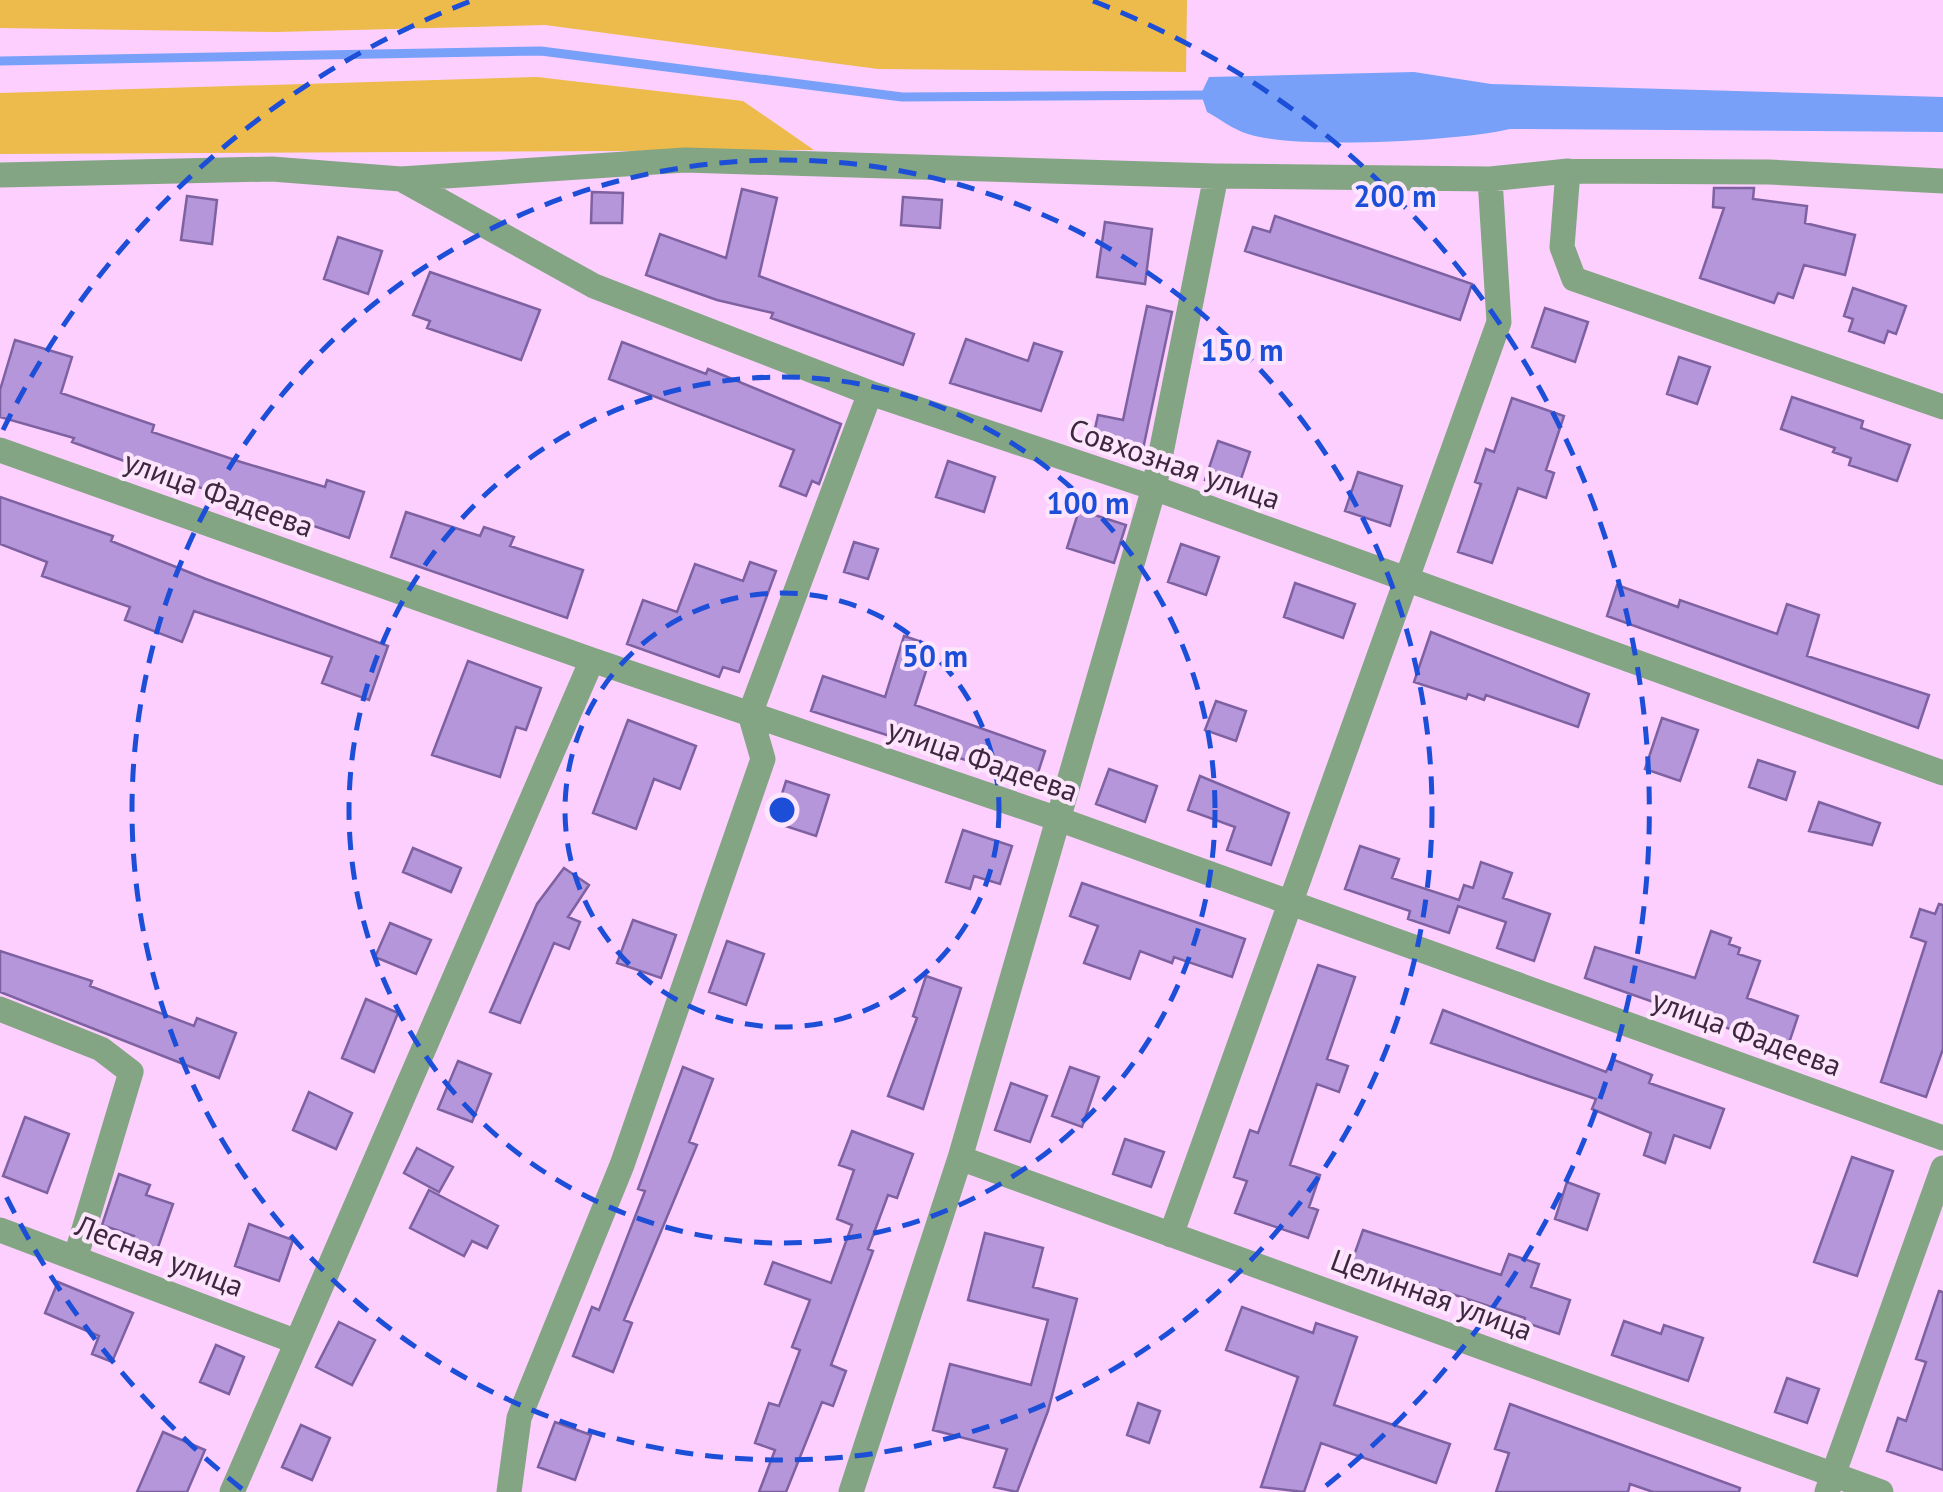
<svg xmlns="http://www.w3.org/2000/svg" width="1943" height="1492" viewBox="0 0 1943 1492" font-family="'PT Sans',sans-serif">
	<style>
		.green { fill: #ecbb4b }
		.water { fill: #78a0f9 }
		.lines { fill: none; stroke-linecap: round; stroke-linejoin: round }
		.stream { stroke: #78a0f9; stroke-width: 9 }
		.building { fill: #b596da; stroke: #7e61a1; stroke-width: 2.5 }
		.street { stroke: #83a583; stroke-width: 25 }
		.ring { fill: none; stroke: #1d4ed8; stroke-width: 5; stroke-dasharray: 18 12 }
		.labels { text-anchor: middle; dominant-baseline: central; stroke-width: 8; stroke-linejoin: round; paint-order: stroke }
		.street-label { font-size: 30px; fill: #3d273e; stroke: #fce5fd }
		.centre { fill: #1d4ed8; stroke: #fce5fd; stroke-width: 5 }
		.ring-label { font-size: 30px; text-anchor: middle; font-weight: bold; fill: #1d4ed8; stroke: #fce5fd; stroke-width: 8; stroke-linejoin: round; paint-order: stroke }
	</style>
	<rect width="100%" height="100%" fill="#fdcfff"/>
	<path class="green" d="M0,0H1187L1186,72L878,69L545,25L276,32L0,28Z
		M537,77L743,101L814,150L0,154V93Z"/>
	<path class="water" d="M1414,72L1491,84L1943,97V132L1510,129C1461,141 1294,150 1248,134C1234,130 1220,119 1207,112L1201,94L1209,77Z"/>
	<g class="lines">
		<path class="stream" d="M0,61L541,51L902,97L1210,95"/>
	</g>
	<path class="building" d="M1714,188H1754L1753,199L1807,206L1805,223L1855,235L1845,275L1804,265L1793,298L1778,293L1774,303L1700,278L1724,208L1713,207Z
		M742,189L777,198L759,276L914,334L903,365L771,318L773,313L717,300L646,275L660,234L726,258Z
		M592,192L623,193L622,223H591Z
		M187,196L217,200L212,244L181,240Z
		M903,197L942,200L940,228L901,225Z
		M1275,216L1472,284L1460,320L1245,251L1253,227L1270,232Z
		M1105,222L1152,229L1145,284L1097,277Z
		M338,237L382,251L368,294L324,279Z
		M430,272L540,310L521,360L427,328L430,321L413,315Z
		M1853,288L1906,306L1896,334L1888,331L1884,343L1849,331L1853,319L1844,316Z
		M1147,306L1172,312L1143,449L1093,438L1098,415L1123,420Z
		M1545,308L1588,322L1575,362L1532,347Z
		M966,339L1028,361L1034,343L1062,352L1041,411L950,383Z
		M15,340L72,357L61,393L154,425L152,432L241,462L325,487L327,480L364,492L349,538L163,475L72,442L74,438L0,417V390Z
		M622,342L706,374L708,369L841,424L819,484L812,481L806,496L780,486L794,450L609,379Z
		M1679,357L1710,367L1697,404L1667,394Z
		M1792,397L1863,421L1861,428L1910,445L1897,481L1849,465L1851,458L1833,452L1835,448L1781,429Z
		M1512,398L1564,416L1546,470L1554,473L1546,498L1518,488L1492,563L1458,552L1481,484L1475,482L1486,449L1494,452Z
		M1218,441L1250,452L1237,491L1205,480Z
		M948,461L995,477L984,512L936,497Z
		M1358,472L1402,486L1390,526L1345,511Z
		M0,497L113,536L111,541L206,579L388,646L369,700L322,683L332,657L194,611L182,642L125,620L130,607L42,576L47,562L0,544Z
		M1079,510L1126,525L1114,563L1067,548Z
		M406,512L480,536L484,527L514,537L510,546L583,570L567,618L391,557Z
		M854,542L878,549L868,579L844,572Z
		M1181,544L1219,557L1206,595L1168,582Z
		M750,562L776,571L739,672L723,667L719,677L627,644L643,600L677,612L695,564L743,581Z
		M1295,583L1355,604L1343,638L1284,617Z
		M1617,585L1678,607L1680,600L1777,634L1787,604L1819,615L1807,656L1929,695L1918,728L1607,616Z
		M1431,632L1589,694L1578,727L1486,695L1484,700L1468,694L1466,699L1414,682Z
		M904,636L934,646L915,705L1045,751L1035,782L811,711L823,676L885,697Z
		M468,661L541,688L526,730L516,727L500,777L432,755Z
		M1216,701L1246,711L1236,741L1205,730Z
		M1662,718L1698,730L1680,781L1645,769Z
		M628,720L696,746L680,789L654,779L636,829L593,813Z
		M1758,760L1795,772L1786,800L1749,787Z
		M1109,769L1157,786L1145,822L1096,804Z
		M1200,776L1289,813L1271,865L1227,850L1235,827L1188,810Z
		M786,781L829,795L816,836L773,822Z
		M1819,802L1880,823L1872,845L1809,831Z
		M963,830L1012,846L1000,884L974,876L970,889L946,882Z
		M1360,846L1399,859L1392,878L1459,900L1464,885L1473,888L1481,862L1512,873L1503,898L1550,914L1534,961L1497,948L1506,922L1458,906L1449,933L1408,919L1410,911L1345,889Z
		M413,848L461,868L451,892L403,872Z
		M564,868L589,885L568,917L580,922L569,949L554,943L520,1023L490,1012L537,904Z
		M1082,883L1245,939L1232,977L1174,957L1172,963L1140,951L1130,979L1084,963L1098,926L1070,916Z
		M1939,904L1943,905V1049L1926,1097L1881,1082L1926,942L1911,937L1920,909L1935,914Z
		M633,920L676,935L661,978L617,963Z
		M390,923L431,940L416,974L375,957Z
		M1711,931L1731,938L1729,944L1740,948L1738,954L1760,961L1747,998L1798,1016L1787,1049L1585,978L1595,947L1695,978Z
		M727,941L764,954L746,1005L709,992Z
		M0,951L92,981L90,986L194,1026L197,1018L236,1033L219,1078L0,992Z
		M1318,965L1355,977L1327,1059L1348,1066L1339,1092L1317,1084L1290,1165L1320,1175L1309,1207L1318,1210L1308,1238L1235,1213L1247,1181L1234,1177L1250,1130L1258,1133Z
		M926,976L961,988L923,1109L888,1096L917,1018L913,1016Z
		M366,999L398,1013L374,1072L342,1058Z
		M1443,1010L1606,1072L1612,1059L1652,1075L1649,1083L1724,1109L1710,1148L1674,1135L1665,1163L1644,1155L1651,1133L1592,1109L1596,1099L1431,1043Z
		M458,1061L491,1074L472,1122L438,1109Z
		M683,1067L713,1079L689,1142L697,1145L624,1320L632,1323L613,1372L573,1356L592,1307L599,1310L645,1191L638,1189Z
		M1070,1067L1099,1077L1082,1127L1052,1116Z
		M1011,1083L1047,1096L1030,1142L995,1130Z
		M309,1092L352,1113L336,1149L293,1130Z
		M25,1117L69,1134L47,1193L3,1176Z
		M852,1131L913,1154L897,1198L888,1195L868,1249L873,1251L831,1365L846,1371L833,1406L822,1402L786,1492H759L775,1450L755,1443L769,1403L779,1406L800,1350L792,1347L810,1300L765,1284L773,1262L831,1283L852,1225L837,1219L854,1170L839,1165Z
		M1125,1139L1164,1152L1151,1187L1113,1174Z
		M417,1148L453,1167L439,1192L404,1173Z
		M1852,1157L1893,1171L1857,1276L1814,1262Z
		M119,1174L150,1185L146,1195L173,1204L155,1256L130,1247L134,1236L102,1225Z
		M1567,1182L1599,1194L1587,1230L1555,1219Z
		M429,1190L498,1226L487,1248L472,1241L464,1256L410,1228Z
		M249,1224L293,1240L279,1281L235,1266Z
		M1363,1230L1501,1275L1509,1254L1539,1264L1531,1287L1570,1300L1559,1334L1524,1322L1525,1318L1352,1261Z
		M985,1233L1043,1248L1033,1287L1077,1299L1048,1411L1017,1492L994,1487L1007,1449L933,1430L950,1364L1031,1385L1048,1320L968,1300Z
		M58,1282L133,1313L112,1362L92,1354L99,1336L45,1313Z
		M1939,1291L1943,1292V1470L1887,1451L1898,1418L1906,1421L1926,1362L1916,1359Z
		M1242,1307L1313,1333L1316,1323L1357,1337L1334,1405L1450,1444L1436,1483L1321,1443L1304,1492L1261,1487L1298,1377L1226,1350Z
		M1624,1321L1661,1334L1664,1325L1703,1338L1688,1381L1612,1355Z
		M339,1322L375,1340L352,1385L316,1367Z
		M216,1345L244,1357L229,1394L200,1382Z
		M1787,1378L1819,1389L1807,1423L1775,1412Z
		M1138,1403L1160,1411L1149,1443L1127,1435Z
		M1510,1404L1740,1488L1739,1492H1653L1630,1484L1628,1492H1496L1509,1453L1495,1449Z
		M555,1422L591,1435L575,1480L538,1467Z
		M301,1425L330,1438L312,1480L282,1467Z
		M163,1432L205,1450L187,1492H137Z"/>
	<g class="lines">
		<path class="street" d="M1568,171L1562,247L1574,279L1943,407
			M0,175L272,169L401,179L685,160L1216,176L1490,179L1568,171L1769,172L1943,181
			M401,179L594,286L870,393L1154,488L1943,773
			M0,450L592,660L1061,820L1943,1138
			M0,1009L101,1049L131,1072L76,1256
			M960,1158L1881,1492
			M0,1230L297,1342
			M1171,1235L1499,322L1490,179
			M232,1492L592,660
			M509,1492L519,1418L622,1165L763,759L750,714L870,393
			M851,1492L960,1158L1154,488L1216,176
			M1827,1492L1943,1168"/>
	</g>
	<g class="ring">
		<circle cx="782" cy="810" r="217"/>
		<circle cx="782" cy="810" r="433"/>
		<circle cx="782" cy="810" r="650"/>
		<path d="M242 1489A867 867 0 0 1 3 1190M3 430A867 867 0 0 1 471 1M1093 1A867 867 0 0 1 1322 1489"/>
	</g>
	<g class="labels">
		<g class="street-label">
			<text transform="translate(1175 463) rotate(19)">Совхозная улица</text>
			<text transform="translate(219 493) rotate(20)">улица Фадеева</text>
			<text transform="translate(983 759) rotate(19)">улица Фадеева</text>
			<text transform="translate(1747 1032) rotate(20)">улица Фадеева</text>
			<text transform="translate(160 1255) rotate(21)">Лесная улица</text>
			<text transform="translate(1432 1294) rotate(20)">Целинная улица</text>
		</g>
	</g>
	<circle cx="782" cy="810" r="15" class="centre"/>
	<g class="ring-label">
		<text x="1395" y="207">200 m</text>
		<text x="1242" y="361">150 m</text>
		<text x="1088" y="514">100 m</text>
		<text x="935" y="667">50 m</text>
	</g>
</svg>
